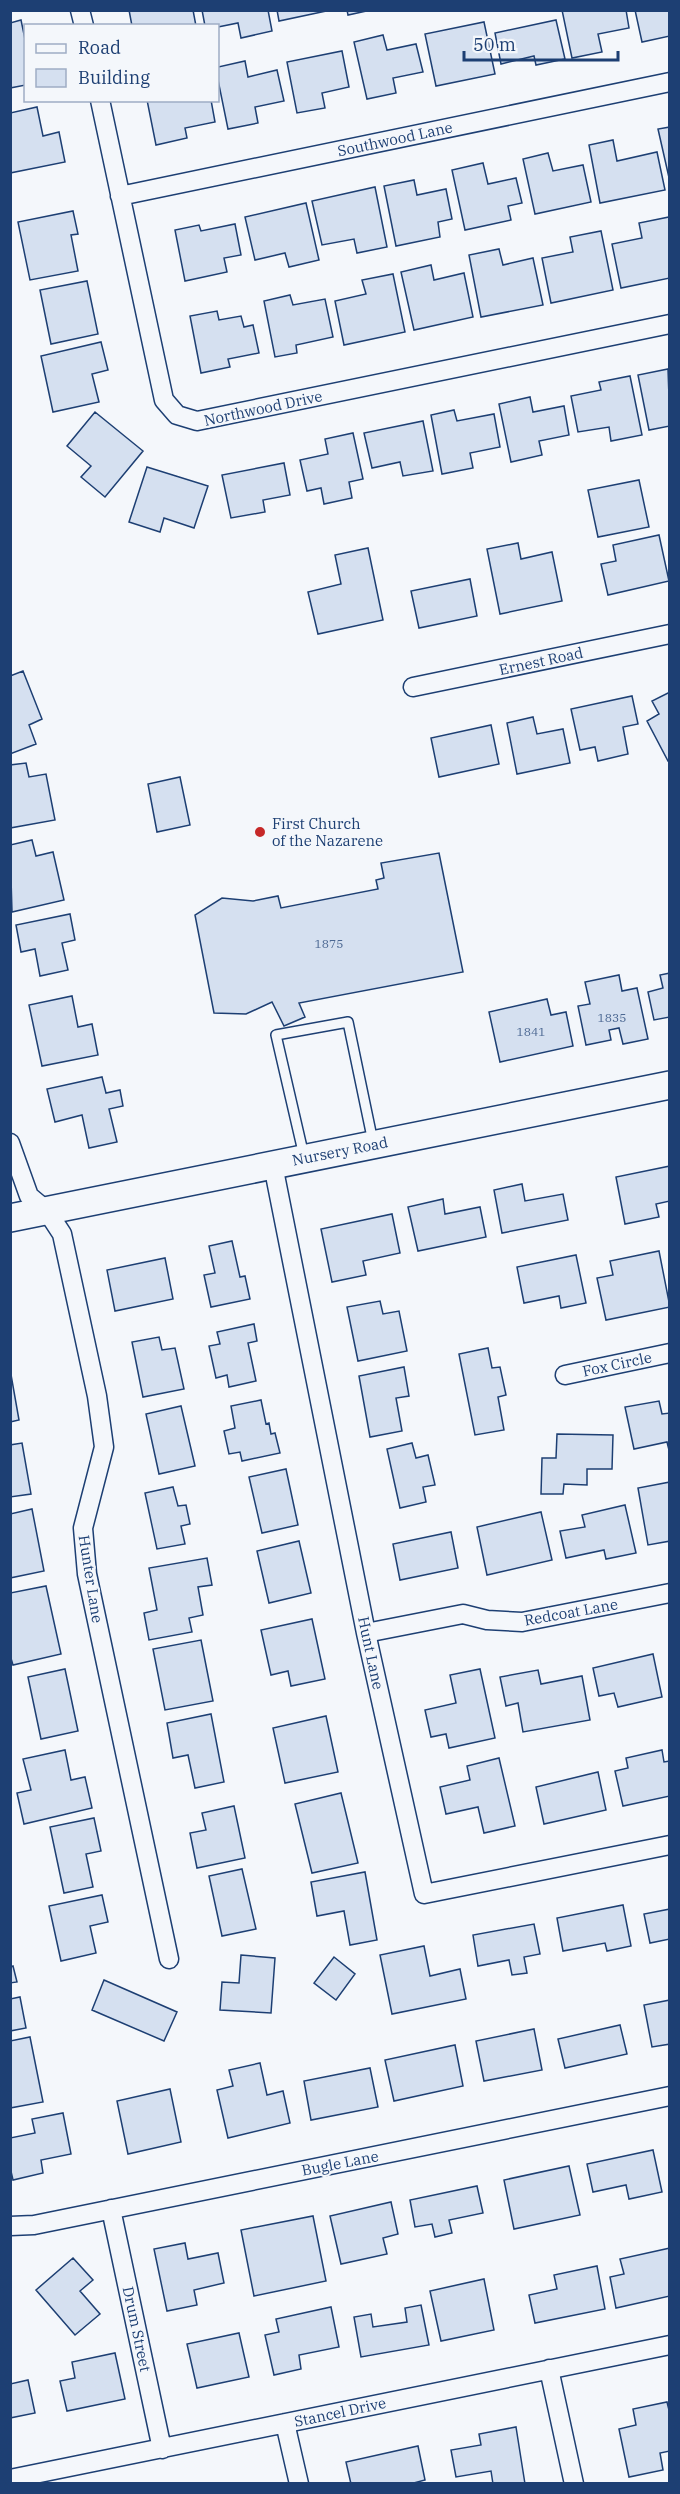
<svg xmlns="http://www.w3.org/2000/svg" width="680" height="2494" viewBox="0 0 680 2494" font-family="'IBM Plex Serif',serif">
	<style>
		.building { fill: #d5e0f0; stroke: #1d3f73; stroke-width: 1.5 }
		.lines { fill: none; stroke-linecap: round; stroke-linejoin: round }
		.lane-casing { stroke: #1d3f73; stroke-width: 12 }
		.street-casing { stroke: #1d3f73; stroke-width: 21 }
		.secondary-casing { stroke: #1d3f73; stroke-width: 30 }
		.lane { stroke: #f4f7fb; stroke-width: 9 }
		.street { stroke: #f4f7fb; stroke-width: 18 }
		.secondary { stroke: #f4f7fb; stroke-width: 27 }
		.poi-dot { fill: #c62828; stroke: #f4f7fb; stroke-width: 2 }
		.labels { text-anchor: middle; dominant-baseline: central; stroke-width: 4.5; stroke-linejoin: round; paint-order: stroke }
		.number-label { font-size: 12px; fill: #4b6792 }
		.street-label { font-size: 15px; fill: #1d3f73; stroke: #f4f7fb }
		.poi-label { font-size: 15px; fill: #1d3f73; stroke: #f4f7fb; text-anchor: start }
	</style>
	<rect width="100%" height="100%" fill="#f4f7fb"/>
	<path class="building" d="M129,10H193L196,26H132Z
		M202,10H268L272,31L241,38L238,23L218,27L205,26Z
		M277,10H331L279,21Z
		M347,10H371L348,15Z
		M562,10H626L629,28L598,34L602,52L572,58Z
		M635,10H670V36L642,42Z
		M21,20L26,44V85L10,88V23Z
		M556,20L565,59L536,65L534,56L501,64L495,33Z
		M484,22L495,74L436,86L425,34Z
		M383,35L387,50L416,44L423,72L393,78L396,93L367,99L354,42Z
		M342,51L349,87L322,93L325,108L297,113L287,62Z
		M245,61L248,77L277,70L284,101L255,107L258,123L228,129L218,80V67Z
		M147,100H211L215,122L185,128L187,138L156,145Z
		M37,107L43,136L59,132L65,162L10,173V113Z
		M670,127V182L658,129Z
		M613,140L617,161L657,152L665,190L600,203L589,145Z
		M548,153L553,171L583,165L591,202L535,214L523,159Z
		M483,163L488,184L516,178L522,203L508,206L511,220L465,230L452,170Z
		M414,180L417,195L446,189L452,219L438,222L440,237L396,246L384,186Z
		M375,187L387,247L357,253L354,239L322,245L312,201Z
		M306,203L319,260L289,267L285,253L255,260L245,217Z
		M73,211L78,234L71,235L78,271L30,280L18,222Z
		M669,217L670,278L621,288L612,244L642,238L639,223Z
		M235,224L241,255L224,258L227,272L185,281L175,230L199,225L201,231Z
		M601,231L613,290L551,303L542,258L573,252L570,237Z
		M499,249L503,265L533,258L543,305L481,317L469,255Z
		M431,265L434,280L464,273L473,317L414,330L401,272Z
		M393,274L405,332L344,345L335,301L366,294L362,280Z
		M87,281L98,334L51,344L40,290Z
		M290,295L293,305L325,299L333,337L296,345L297,353L275,357L264,301Z
		M217,311L219,320L241,316L244,327L253,325L259,353L228,359L230,367L201,373L190,316Z
		M101,342L108,370L92,374L99,402L53,412L41,356Z
		M668,369L670,426L649,430L638,375Z
		M630,376L642,435L611,441L609,427L578,432L571,396L601,390L599,382Z
		M530,397L533,412L564,406L569,435L539,441L542,455L511,462L499,404Z
		M454,410L457,421L494,414L500,447L470,453L473,468L442,474L431,415Z
		M95,412L143,451L105,497L81,477L91,466L67,446Z
		M423,421L433,471L403,476L400,462L372,468L364,433Z
		M353,433L363,479L349,482L352,498L324,504L321,488L307,491L300,460L328,454L325,439Z
		M284,463L290,495L263,500L265,512L231,518L222,475Z
		M147,467L208,486L194,528L164,518L160,532L129,522Z
		M639,480L649,527L598,537L588,490Z
		M659,535L669,581L608,595L601,564L616,561L613,545Z
		M518,543L521,559L552,552L562,601L500,614L487,549Z
		M368,548L383,620L318,634L308,592L341,584L335,555Z
		M470,579L477,616L419,628L411,591Z
		M23,671L42,719L29,725L36,744L10,754V676Z
		M670,692V760L668,761L647,721L659,714L652,701Z
		M632,696L638,724L623,727L628,754L598,761L595,747L580,750L571,709Z
		M533,717L537,734L563,729L570,763L517,774L507,723Z
		M491,725L499,764L439,777L431,738Z
		M26,763L29,777L46,774L55,820L10,828V765Z
		M180,777L190,825L157,832L148,784Z
		M32,840L36,856L53,852L64,900L12,912L10,845Z
		M439,853L463,972L299,1003L305,1017L284,1026L272,1002L246,1014L214,1013L195,915L222,898L253,901L278,896L281,908L378,889L376,880L384,878L381,863Z
		M70,914L75,940L62,943L68,970L40,976L35,949L21,952L16,925Z
		M670,973V1017L654,1020L648,992L663,988L660,975Z
		M619,975L622,991L637,988L648,1039L623,1044L619,1028L609,1030L611,1040L586,1045L578,1006L590,1004L585,982Z
		M72,996L78,1027L92,1024L98,1055L42,1066L29,1005Z
		M547,999L551,1015L566,1012L573,1046L500,1062L489,1012Z
		M102,1077L106,1093L120,1090L123,1106L109,1109L117,1142L89,1148L82,1115L55,1122L47,1089Z
		M670,1166V1201L656,1204L659,1217L625,1224L616,1177Z
		M522,1184L525,1201L563,1194L568,1220L502,1233L494,1190Z
		M443,1199L445,1214L480,1207L486,1237L418,1251L408,1207Z
		M392,1214L400,1253L363,1261L366,1275L332,1282L321,1229Z
		M232,1241L240,1277L245,1276L250,1299L211,1307L204,1275L215,1273L209,1246Z
		M659,1251L670,1307L606,1320L597,1278L613,1275L610,1261Z
		M576,1255L586,1303L561,1308L559,1296L524,1303L517,1267Z
		M165,1258L173,1299L115,1311L107,1270Z
		M380,1301L383,1314L399,1311L407,1351L358,1361L347,1307Z
		M254,1324L257,1341L248,1343L256,1381L229,1387L227,1375L216,1378L209,1346L220,1344L217,1332Z
		M159,1337L162,1350L175,1348L184,1389L143,1397L132,1342Z
		M488,1348L492,1368L500,1367L506,1395L498,1397L504,1430L475,1435L459,1354Z
		M404,1367L409,1396L396,1398L402,1431L370,1437L359,1376Z
		M10,1369L19,1420L10,1422Z
		M261,1400L266,1424L269,1423L271,1434L275,1433L280,1453L242,1461L240,1452L229,1454L224,1431L235,1428L231,1406Z
		M659,1401L662,1414L670,1413V1454L667,1442L634,1449L625,1407Z
		M181,1406L195,1466L159,1474L146,1414Z
		M557,1434L613,1435L612,1469H587V1485L564,1484L563,1494H541L542,1458H556Z
		M22,1443L31,1494L10,1497V1445Z
		M412,1443L416,1458L428,1455L435,1485L423,1487L426,1502L400,1508L387,1449Z
		M286,1469L298,1525L262,1533L249,1477Z
		M670,1482V1541L648,1545L638,1488Z
		M173,1487L178,1506L186,1505L190,1524L181,1526L185,1544L157,1549L145,1493Z
		M625,1505L636,1553L606,1559L604,1550L566,1558L560,1531L585,1527L582,1515Z
		M32,1509L44,1571L10,1578V1514Z
		M541,1512L552,1560L487,1575L477,1527Z
		M451,1532L458,1568L400,1580L393,1544Z
		M299,1541L311,1593L269,1603L257,1551Z
		M207,1558L212,1585L198,1587L203,1615L189,1618L192,1632L149,1640L144,1613L157,1610L149,1568Z
		M46,1586L61,1654L13,1665L10,1655V1593Z
		M312,1619L325,1679L291,1686L288,1671L271,1675L261,1630Z
		M201,1640L213,1701L165,1710L153,1649Z
		M653,1654L662,1697L618,1707L614,1693L599,1696L593,1668Z
		M65,1669L78,1731L41,1739L28,1677Z
		M480,1669L495,1738L449,1748L446,1734L431,1737L425,1710L456,1703L450,1675Z
		M538,1670L541,1684L582,1676L590,1720L523,1732L518,1703L506,1706L500,1677Z
		M211,1714L224,1782L195,1788L188,1755L173,1758L167,1723Z
		M326,1716L338,1772L285,1783L273,1728Z
		M65,1750L71,1780L85,1777L92,1808L24,1824L17,1793L31,1790L23,1759Z
		M662,1750L664,1762L670,1761V1796L623,1806L615,1771L628,1768L626,1758Z
		M499,1758L515,1826L484,1833L478,1807L446,1814L440,1787L470,1780L467,1766Z
		M598,1772L606,1810L544,1824L536,1787Z
		M341,1793L358,1863L312,1873L295,1804Z
		M234,1806L245,1858L197,1868L190,1833L206,1830L202,1813Z
		M94,1818L101,1851L86,1854L93,1887L64,1893L50,1827Z
		M242,1869L256,1929L222,1936L209,1876Z
		M365,1872L377,1940L350,1945L344,1911L317,1916L311,1882Z
		M102,1895L108,1922L90,1926L96,1953L61,1961L49,1906Z
		M623,1905L631,1946L607,1951L605,1943L563,1951L557,1918Z
		M670,1909V1939L650,1943L644,1914Z
		M534,1924L540,1954L524,1957L527,1973L512,1975L509,1960L478,1966L473,1935Z
		M424,1946L430,1976L460,1969L466,1999L392,2014L380,1955Z
		M241,1955L275,1958L271,2013L220,2010L222,1982L239,1983Z
		M334,1957L355,1974L336,2000L314,1983Z
		M13,1966L17,1982L10,1983V1967Z
		M104,1980L177,2012L164,2041L92,2010Z
		M20,1997L26,2028L10,2031V1999Z
		M670,2000V2044L652,2047L644,2005Z
		M620,2025L627,2054L565,2068L558,2039Z
		M534,2029L542,2070L484,2081L476,2041Z
		M30,2037L43,2102L10,2108V2041Z
		M455,2045L463,2086L394,2101L385,2060Z
		M260,2063L267,2095L283,2091L290,2123L228,2138L217,2090L233,2086L229,2070Z
		M370,2068L378,2107L311,2120L304,2081Z
		M170,2089L181,2142L128,2154L117,2101Z
		M63,2113L71,2154L41,2160L43,2173L13,2180L10,2167V2138L35,2133L32,2119Z
		M653,2150L662,2192L629,2199L626,2185L593,2192L587,2164Z
		M569,2166L580,2215L514,2229L504,2180Z
		M477,2186L483,2213L449,2220L452,2233L435,2237L432,2224L415,2227L410,2200Z
		M391,2202L398,2234L383,2238L387,2254L341,2264L330,2216Z
		M313,2216L326,2281L254,2296L241,2230Z
		M185,2243L188,2259L218,2253L224,2283L194,2290L197,2305L167,2311L154,2249Z
		M670,2248V2296L616,2308L610,2277L624,2274L620,2259Z
		M73,2258L93,2280L80,2291L100,2314L75,2335L36,2290Z
		M597,2266L605,2309L535,2323L529,2295L557,2289L554,2275Z
		M484,2279L494,2330L441,2341L430,2291Z
		M421,2305L429,2345L361,2357L354,2317L371,2314L373,2327L407,2322L405,2308Z
		M331,2307L339,2347L299,2355L301,2369L274,2375L265,2335L279,2332L276,2319Z
		M239,2333L249,2377L197,2388L187,2344Z
		M115,2353L125,2399L67,2411L60,2381L75,2378L72,2362Z
		M28,2380L35,2413L10,2418V2384Z
		M667,2402L670,2414V2451L660,2453L663,2470L629,2477L619,2429L636,2425L633,2409Z
		M516,2427L525,2484H493L491,2471L456,2477L451,2450L481,2445L479,2434Z
		M418,2446L425,2480L410,2484H351L346,2462Z"/>
	<g class="lines">
		<defs>
			<path id="lane" d="M304,1156L276,1035L348,1022L373,1142"/>
			<path id="street" d="M80,10L84,26
				M100,100L164,400L177,415L197,421L670,324
				M120,196L670,82
				M413,687L670,634
				M10,1143L29,1196L47,1211L62,1234L97,1396L104,1447L83,1528L87,1574L169,1959
				M273,1165L366,1633L424,1894L670,1845
				M565,1375L670,1353
				M366,1633L463,1614L487,1620L522,1622L670,1593
				M111,2209L162,2449
				M10,2226L34,2225L670,2096
				M549,2369L574,2484
				M285,2423L299,2484
				M10,2479L670,2345"/>
			<path id="secondary" d="M10,1218L670,1085"/>
		</defs>
		<use href="#lane" class="lane-casing"/>
		<use href="#street" class="street-casing"/>
		<use href="#secondary" class="secondary-casing"/>
		<use href="#lane" class="lane"/>
		<use href="#street" class="street"/>
		<use href="#secondary" class="secondary"/>
	</g>
	<circle class="poi-dot" cx="260" cy="832" r="6"/>
	<g class="labels">
		<g class="number-label">
			<text x="329" y="943">1875</text>
			<text x="612" y="1017">1835</text>
			<text x="531" y="1031">1841</text>
		</g>
		<g class="street-label">
			<text transform="translate(395 139) rotate(-12)">Southwood Lane</text>
			<text transform="translate(263 408) rotate(-12)">Northwood Drive</text>
			<text transform="translate(541 661) rotate(-12)">Ernest Road</text>
			<text transform="translate(340 1151) rotate(-11)">Nursery Road</text>
			<text transform="translate(617 1364) rotate(-12)">Fox Circle</text>
			<text transform="translate(91 1579) rotate(81)">Hunter Lane</text>
			<text transform="translate(571 1612) rotate(-10)">Redcoat Lane</text>
			<text transform="translate(371 1653) rotate(78)">Hunt Lane</text>
			<text transform="translate(340 2163) rotate(-11)">Bugle Lane</text>
			<text transform="translate(137 2329) rotate(78)">Drum Street</text>
			<text transform="translate(340 2412) rotate(-12)">Stancel Drive</text>
		</g>
		<g class="poi-label">
			<text x="272" y="823">First Church<tspan x="272" dy="17">of the Nazarene</tspan></text>
		</g>
	</g>
	<rect width="680" height="2494" fill="none" stroke="#1d3f73" stroke-width="24"/>
	<rect x="24" y="24" width="195" height="78" fill="#f4f7fb" stroke="#9eadc5" stroke-width="1.5"/>
	<rect x="36" y="44" width="30" height="9" fill="#f4f7fb" stroke="#9eadc5" stroke-width="1.5"/>
	<text x="78" y="54" font-size="18" fill="#1d3f73">Road</text>
	<rect x="36" y="69" width="30" height="18" fill="#d5e0f0" stroke="#9eadc5" stroke-width="1.5"/>
	<text x="78" y="84" font-size="18" fill="#1d3f73">Building</text>
	<path d="M464 51v9h154v-9" fill="none" stroke="#1d3f73" stroke-width="3"/>
	<text x="473" y="51" font-size="18" fill="#1d3f73" stroke="#f4f7fb" stroke-width="4.5" paint-order="stroke">50 m</text>
</svg>
